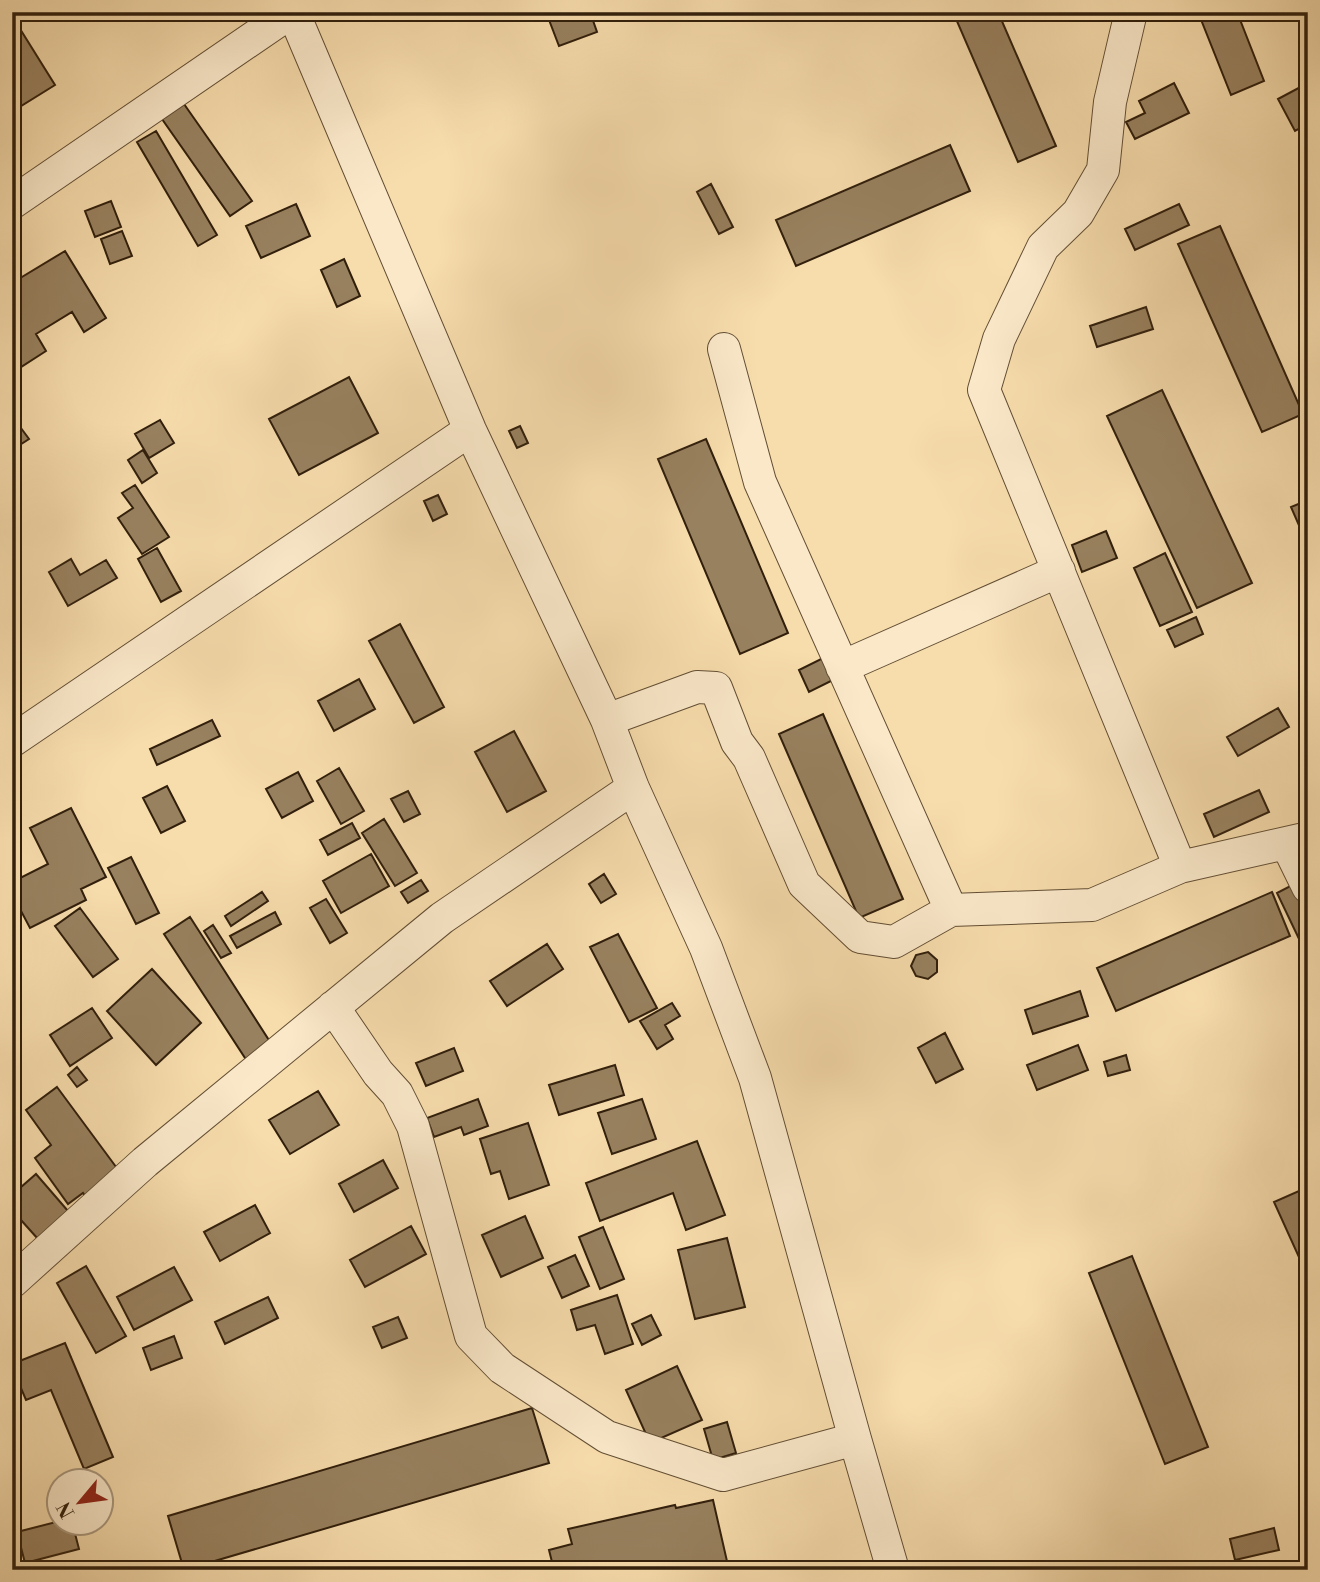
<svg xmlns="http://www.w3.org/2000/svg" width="1320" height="1582" viewBox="0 0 1320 1582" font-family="'Libre Bodoni',serif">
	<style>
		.building { fill: #98815f; stroke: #311f0c; stroke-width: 2 }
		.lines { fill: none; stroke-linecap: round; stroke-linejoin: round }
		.minor-casing { stroke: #624e34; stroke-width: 34 }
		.minor { stroke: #fae8c9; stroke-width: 32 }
	</style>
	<rect width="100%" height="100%" fill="#f7dcac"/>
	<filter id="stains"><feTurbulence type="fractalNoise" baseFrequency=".00286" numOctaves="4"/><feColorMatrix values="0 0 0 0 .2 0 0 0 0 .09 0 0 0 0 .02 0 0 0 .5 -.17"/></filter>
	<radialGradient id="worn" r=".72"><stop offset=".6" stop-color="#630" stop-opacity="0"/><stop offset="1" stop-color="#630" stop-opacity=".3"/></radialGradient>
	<path class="building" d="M546,12H590L597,32L559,46Z
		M953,12H998L1056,146L1018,162Z
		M1198,12H1237L1264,81L1231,95Z
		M12,16L55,85L13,111L12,109Z
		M1174,83L1189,113L1135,139L1126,122L1145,113L1139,101Z
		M1308,83V124L1295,131L1278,99Z
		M184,104L252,201L230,216L162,119Z
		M156,131L217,235L198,246L137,142Z
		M950,145L970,191L796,266L776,220Z
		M711,184L733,227L719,234L697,192Z
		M111,201L121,227L95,237L85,211Z
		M296,204L310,236L261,258L246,226Z
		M1179,204L1189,225L1135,250L1125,229Z
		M1220,226L1303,414L1262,432L1178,244Z
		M122,231L132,256L110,264L101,239Z
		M65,251L106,318L84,332L72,312L36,334L46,351L21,367L12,353V283Z
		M344,259L360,296L337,307L321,270Z
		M1146,307L1153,329L1097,347L1090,326Z
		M349,377L378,433L299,475L269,419Z
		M1162,390L1252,583L1197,608L1107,416Z
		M15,420L29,439L12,450V422Z
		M160,420L174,443L149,458L135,434Z
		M520,426L528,443L517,448L509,431Z
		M706,439L788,633L740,654L658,459Z
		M143,450L157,473L142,483L128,460Z
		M135,485L169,537L142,554L118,518L133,508L122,493Z
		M438,495L447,514L433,521L424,501Z
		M1308,500V546L1291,507Z
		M1106,531L1117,558L1082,572L1072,545Z
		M157,548L181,591L161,602L138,559Z
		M1165,553L1192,612L1160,626L1134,568Z
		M71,559L80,575L106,560L117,578L68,606L49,572Z
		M1196,617L1203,634L1175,647L1167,630Z
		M400,624L444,707L414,723L369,641Z
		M825,657L835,679L809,692L799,670Z
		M359,679L375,709L334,731L318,701Z
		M1278,708L1289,727L1238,756L1227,737Z
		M823,714L903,899L859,918L779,734Z
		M212,720L220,736L157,765L150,749Z
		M514,731L546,791L507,812L475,752Z
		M339,768L364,811L341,824L317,781Z
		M298,772L313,801L282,818L266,789Z
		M167,786L185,821L161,833L143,798Z
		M1259,790L1269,812L1214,837L1204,814Z
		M408,791L420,814L404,822L391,799Z
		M71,808L106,877L81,889L86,900L30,928L12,894V882L48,864L30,828Z
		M384,819L417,873L395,886L362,833Z
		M352,823L360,838L328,855L320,840Z
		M371,854L389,886L341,913L323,881Z
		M131,857L159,913L136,924L108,868Z
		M604,874L616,894L601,903L589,884Z
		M421,880L428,891L408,903L401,892Z
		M1298,882L1308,903V939L1301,943L1277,893Z
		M262,892L268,901L231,926L225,916Z
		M1272,892L1290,936L1116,1011L1097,968Z
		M326,899L347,933L330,943L310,908Z
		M80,908L118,959L93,977L55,926Z
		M275,912L281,924L237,948L230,936Z
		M190,917L274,1048L249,1064L164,934Z
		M213,925L231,953L221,958L204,931Z
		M618,934L657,1008L629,1022L590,947Z
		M547,944L563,969L507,1006L490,981Z
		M928,952L937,960V972L928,979L916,976L911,966L916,955Z
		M152,969L201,1023L156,1065L107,1011Z
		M1080,991L1088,1016L1033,1034L1025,1010Z
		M672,1003L680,1016L665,1025L673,1039L657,1049L640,1021Z
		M92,1008L112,1038L70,1066L50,1035Z
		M945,1033L963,1069L936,1083L918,1048Z
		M1078,1045L1088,1070L1037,1090L1027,1065Z
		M454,1048L463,1071L426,1086L416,1063Z
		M1126,1055L1130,1070L1108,1076L1104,1062Z
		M615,1065L624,1095L559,1115L549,1085Z
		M77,1067L87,1080L77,1087L68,1075Z
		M57,1087L122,1175L88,1200L83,1193L68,1204L35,1158L51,1145L26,1110Z
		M318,1091L339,1125L290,1154L269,1120Z
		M478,1099L488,1126L464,1135L461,1127L434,1137L427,1118Z
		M642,1099L656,1139L612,1154L598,1113Z
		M528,1123L549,1185L509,1199L500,1171L491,1174L480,1139Z
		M697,1141L725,1215L686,1230L673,1193L600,1221L586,1183Z
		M383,1160L398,1188L354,1212L339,1184Z
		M36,1174L68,1211L38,1239L12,1210V1195Z
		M1308,1187V1277L1274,1202Z
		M255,1205L270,1233L220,1261L204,1232Z
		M525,1216L543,1258L501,1277L482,1235Z
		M411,1226L426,1254L365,1287L350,1260Z
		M603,1227L624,1279L600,1289L579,1237Z
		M727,1238L745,1307L695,1319L678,1250Z
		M575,1255L589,1286L562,1298L548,1267Z
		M1132,1256L1208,1447L1165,1464L1089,1273Z
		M86,1266L126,1336L96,1353L57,1283Z
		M174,1267L192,1300L134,1330L117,1297Z
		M617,1295L633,1344L605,1354L595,1325L577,1330L571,1310Z
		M268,1297L278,1318L225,1344L215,1322Z
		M651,1315L661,1335L642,1345L632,1324Z
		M398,1317L407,1338L382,1348L373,1327Z
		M174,1336L182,1358L151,1370L143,1348Z
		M65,1343L113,1457L84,1469L51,1390L26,1400L12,1367V1364Z
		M677,1366L702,1420L650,1443L626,1390Z
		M532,1408L549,1463L184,1570L168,1516Z
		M727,1422L736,1453L713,1460L704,1429Z
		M713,1500L729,1570H554L549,1550L572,1544L568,1529L675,1505L676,1508Z
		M60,1521L72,1522L79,1549L25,1563L17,1532Z
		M1274,1528L1279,1550L1235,1560L1230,1539Z"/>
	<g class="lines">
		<defs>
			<path id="minor" d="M293,12L470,430L607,720L633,788L706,948L755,1078L855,1439L893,1570
				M1131,12L1110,102L1103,170L1078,213L1043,247L999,339L984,390L1180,867
				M12,203L291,12
				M724,349L760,482L951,910
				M842,667L1059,571
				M607,720L697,687L716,688L737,742L749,758L804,884L860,937L894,942L951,910L1092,905L1180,867L1308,838
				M12,741L470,430
				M1287,844L1308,887
				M333,1007L378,1073L397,1094L413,1126L471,1336L502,1368L607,1437L723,1475L855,1439
				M12,1282L145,1162L442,918L633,788"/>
		</defs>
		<use href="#minor" class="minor-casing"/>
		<use href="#minor" class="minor"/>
	</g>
	<rect width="1320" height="1582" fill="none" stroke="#f7dcac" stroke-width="42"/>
	<rect x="14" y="14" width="1292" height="1554" fill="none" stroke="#311f0c" stroke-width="3.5"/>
	<rect x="21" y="21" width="1278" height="1540" fill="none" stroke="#311f0c" stroke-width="2"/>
	<g transform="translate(80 1502) rotate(241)"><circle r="33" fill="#fae8c9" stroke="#aa987d" stroke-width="2"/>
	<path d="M0-5L12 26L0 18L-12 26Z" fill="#8f2418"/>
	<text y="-10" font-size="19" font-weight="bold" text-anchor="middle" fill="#311f0c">N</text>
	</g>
	<rect width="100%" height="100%" filter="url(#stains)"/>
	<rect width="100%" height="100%" fill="url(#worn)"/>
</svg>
